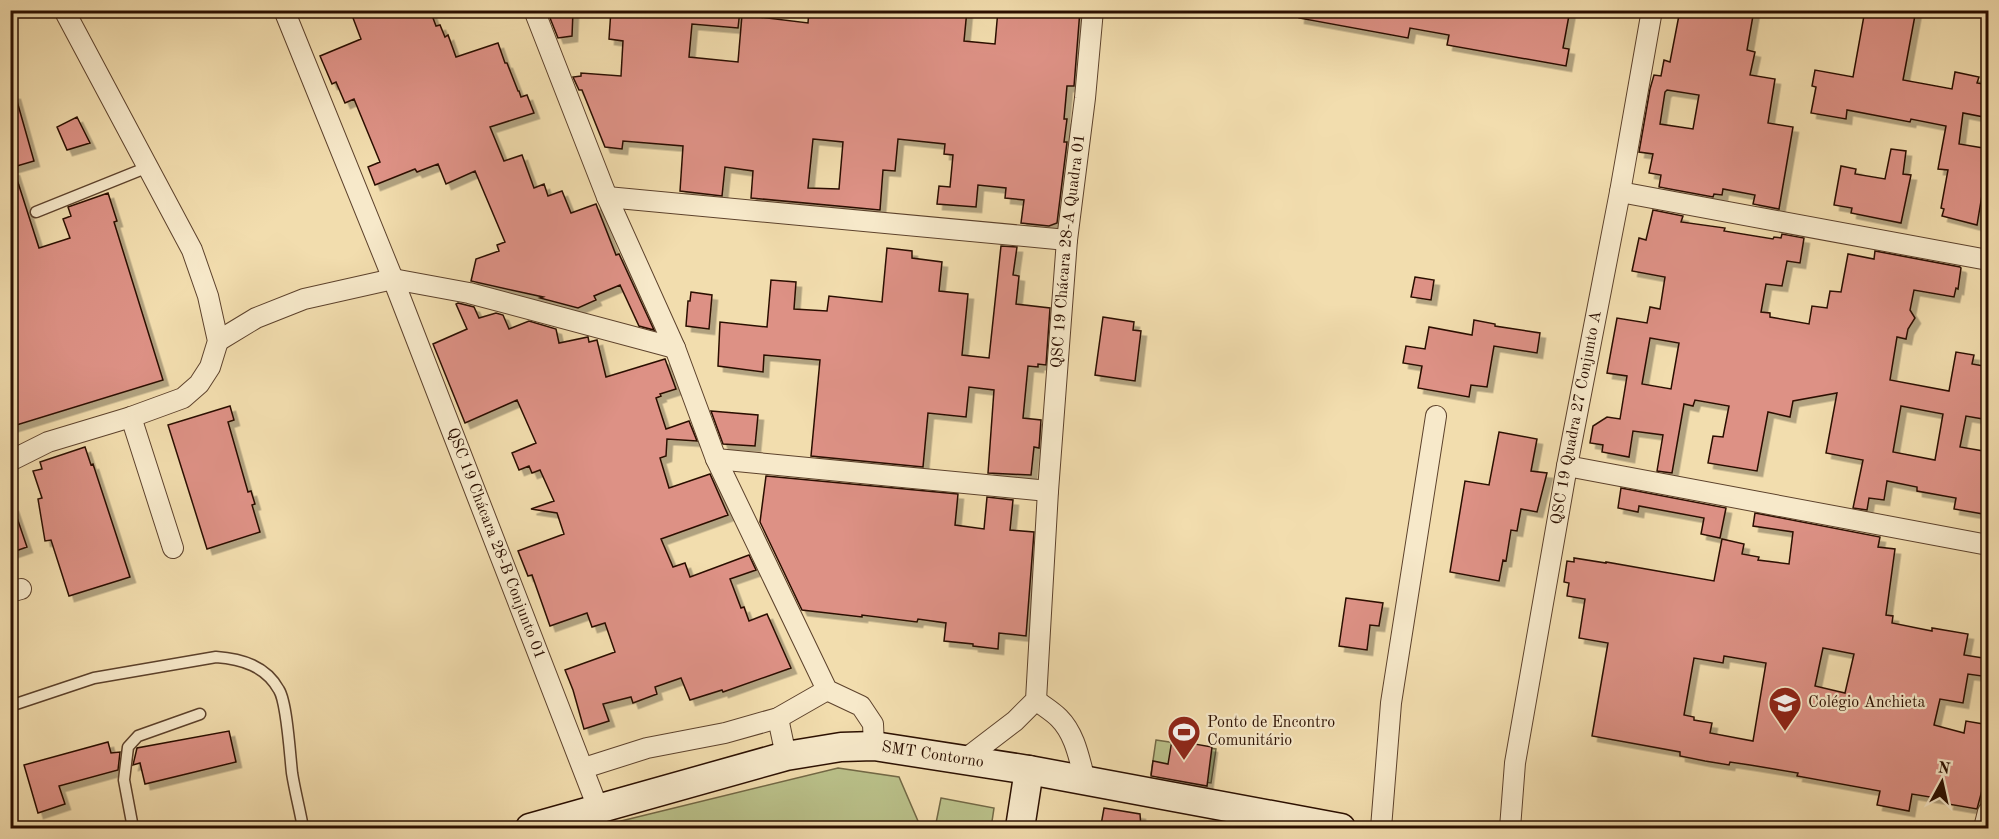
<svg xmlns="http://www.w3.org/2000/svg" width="1999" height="839" viewBox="0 0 1999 839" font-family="'Old Standard TT',serif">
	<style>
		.green { fill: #bac18a; stroke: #726845; stroke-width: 1.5 }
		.building { fill: #dd9185; stroke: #2b0f00; stroke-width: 1.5; fill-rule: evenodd; filter: url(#shadow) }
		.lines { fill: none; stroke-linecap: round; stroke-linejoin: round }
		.lane-casing { stroke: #5d422c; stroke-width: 13 }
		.street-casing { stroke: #5d422c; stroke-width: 22 }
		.secondary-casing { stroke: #2b0f00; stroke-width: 31 }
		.lane { stroke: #f7e9ca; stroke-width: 10 }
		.street { stroke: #f7e9ca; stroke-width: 20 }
		.secondary { stroke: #f7e9ca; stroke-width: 28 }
		.labels { text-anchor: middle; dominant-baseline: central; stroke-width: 4.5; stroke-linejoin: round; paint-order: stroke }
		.street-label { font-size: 16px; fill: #2b0f00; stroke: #f7e9ca }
		.poi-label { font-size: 16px; fill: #2b0f00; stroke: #f7e9ca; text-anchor: start }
	</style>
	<defs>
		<filter id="shadow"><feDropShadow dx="5.5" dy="5.5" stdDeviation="0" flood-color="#0004"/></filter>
	</defs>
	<rect width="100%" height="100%" fill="#f2ddae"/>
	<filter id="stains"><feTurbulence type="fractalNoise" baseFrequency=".00333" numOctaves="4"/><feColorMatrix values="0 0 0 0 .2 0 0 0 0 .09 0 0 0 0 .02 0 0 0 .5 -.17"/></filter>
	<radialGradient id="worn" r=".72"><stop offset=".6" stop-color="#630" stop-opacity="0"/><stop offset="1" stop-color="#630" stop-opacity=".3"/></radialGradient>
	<path class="green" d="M1156,740L1216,749L1211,783L1151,774Z
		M838,768L899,777L921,828H599L621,821Z
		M941,798L994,808L991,828H935Z"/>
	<path class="building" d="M350,10H430L436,26L440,25L445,37L448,35L456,57L498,43L505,63H507L518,91H519L521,97L527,95L534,113L490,127L504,161L522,155L534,188L544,184L548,196L562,191L571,213L596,204L616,255L619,254L654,330L639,326L620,285L594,296L596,300L578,308L540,298L543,297L471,281L476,259L499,251L497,245L505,242L475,171L446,184L438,164L417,172L415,169L375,185L368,167L380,162L354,99L345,103L336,82L332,84L320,56L361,39Z
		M611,10H740L738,28L692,24L689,57L738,62L742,15L808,23L809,10H967L964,41L995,44L998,10H1080L1074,86H1067L1064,119H1067L1064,142H1067L1057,223L1049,226L1021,223L1024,200L1005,198L1006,188L978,185L976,207L937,204L939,186L950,187L953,155L944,154L945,144L898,139L895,171L883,170L880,210L751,198L753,171L725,167L722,196L680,191L683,146L623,141L622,149L605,147L582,90H579L573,77L581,76V73L621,76L623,41L609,39ZM813,139L843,142L839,189L808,188Z
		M1300,10H1570L1563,48L1569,49L1566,66L1447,45L1449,35L1410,28L1408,38L1299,18Z
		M1680,10H1754L1747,50L1755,52L1750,75L1775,79L1768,123L1793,127L1779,209L1753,204L1755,195L1723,189L1722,195L1714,194L1713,197L1659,187L1661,175L1649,173L1653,154L1639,152L1650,89L1654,75L1661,76L1664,60L1670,62ZM1667,90L1699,95L1693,129L1660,124L1665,92Z
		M1865,10H1916L1903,80L1952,89L1955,72L1979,77L1977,83L1989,85V118L1963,113L1959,144L1989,149V177H1987L1986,184L1984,183L1977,225L1942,216L1944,209L1941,208L1948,170L1938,169L1946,126L1911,119L1910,122L1847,110L1846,119L1811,113L1816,87L1812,86L1815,70L1853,77Z
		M573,11L572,36L558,38L548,13Z
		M10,94H15L34,161L10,168Z
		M77,117L90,143L67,150L57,127Z
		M1891,149L1906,151L1903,174L1911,175L1901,223L1851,213L1852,208L1834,205L1841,166L1856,169L1855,174L1885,179Z
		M10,170H14L39,248L70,238L63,219L71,216L68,207L108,193L117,221L114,222L163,380L10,427Z
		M1653,210L1683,216L1681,222L1725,228L1724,231L1773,239L1774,237L1781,238L1782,234L1804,238L1800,263L1787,261L1782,286L1766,284L1761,312L1770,313V317L1809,324L1812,306L1827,308L1830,291L1841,292L1848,254L1874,259L1875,251L1960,267L1961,268L1958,289L1956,288L1954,297L1914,290L1910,310L1915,318L1908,329L1906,339L1897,337L1890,380L1949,391L1956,352L1974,355L1972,364L1989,367V420L1966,416L1960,447L1989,452V515L1954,509L1956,498L1917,491V487L1887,481L1884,500L1869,498L1867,510L1853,508L1863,460L1826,453L1837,393L1793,401L1790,417L1768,412L1757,471L1708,463L1713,436L1723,437L1729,406L1695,400L1693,406L1684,404L1672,473L1657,471L1663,435L1633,431L1629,457L1602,452L1603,445L1590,443L1593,426L1607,417L1620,419L1627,376L1607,373L1617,318L1647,323L1650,307L1660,309L1665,277L1632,271L1639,238L1646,240ZM1650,338L1679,343L1671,389L1642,384ZM1901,406L1943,414L1935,460L1893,452Z
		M1001,246L1017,247L1013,275L1019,276L1016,304L1050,308L1046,365L1038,364V367L1028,366L1023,418L1041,420L1039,448L1034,447L1031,475L988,473L994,390L969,387L966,417L928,413L923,467L811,456L820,360L764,355L763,372L718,366L720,322L767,327L771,280L796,282L794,309L827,311L829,296L882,302L887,248L912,251V258L942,262L939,291L968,294L962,355L989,358Z
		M1415,277L1434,280L1431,300L1411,297Z
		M691,292L712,295L709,329L686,326L688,301H690Z
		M458,303L474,307L479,318L496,313L503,315L509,329L529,321L556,329L559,343L588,337L589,342L597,340L606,377L665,359L676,389L660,394L661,396L656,398L666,429L689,421L697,441L667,439L666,456L660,458L669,488L710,474L728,515L661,539L673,567L685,563L690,577L749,555L756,570L730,579L741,608L744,607L749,621L767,614L791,668L723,692L722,690L690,700L681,678L655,687L657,694L633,703L631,697L603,704L609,721L584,729L573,690L565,670L615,652L605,623L592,627L587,613L550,626L532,575L528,576L518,551L564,534L557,513L531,509L554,501L540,470L532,473L529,466L519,470L512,453L536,443L517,400L465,423L433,344L467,329L456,304Z
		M1103,317L1134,322L1133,330L1141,331L1135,381L1095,375Z
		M1474,320L1495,324V326L1540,333L1537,353L1494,346L1487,387L1471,385L1469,397L1418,388L1422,366L1403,363L1406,346L1425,349L1429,327L1472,335Z
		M230,406L234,420L228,422L248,492L251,491L255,504L252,505L260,532L207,549L168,425Z
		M711,411L758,415L755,446L723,444Z
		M1499,432L1537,439L1531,471L1547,473L1537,512L1521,509L1517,531L1511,530L1506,561L1503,560L1499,581L1450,572L1465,481L1489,485Z
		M85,447L91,465L93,464L130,577L69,596L51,540L45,541L38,499L42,498L33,471L42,469L40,462Z
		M766,476L958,494L955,525L984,529L987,497L1013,500L1010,530L1034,532L1026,636L999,633L998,649L973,646V644L944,641L946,623L918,619L917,622L862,615V617L802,610L760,522Z
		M1621,488L1726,508L1720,538L1701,534L1704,518L1639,506L1638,512L1618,508Z
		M10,506H13L27,547L10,553Z
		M1755,513L1880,537L1878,547L1895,549L1886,615L1893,616L1892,623L1932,631V628L1968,634L1964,655L1989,659V677L1968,674L1963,703L1940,699L1934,725L1964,733L1966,721L1989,725L1988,768L1977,809L1948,804L1949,800L1912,794L1909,811L1877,805L1880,791L1797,776L1798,773L1750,765L1730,762L1729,765L1705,761L1680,756V752L1592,736L1608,643L1579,638L1585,599L1567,596L1569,583L1564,582L1567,561L1574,562V558L1606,563V562L1714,581L1722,539L1744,544L1742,554L1759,557L1758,560L1789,564L1793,532L1753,526ZM1823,648L1854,654L1845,693L1815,686ZM1724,656L1766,663L1753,741L1710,733L1712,723L1694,720V717L1684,715L1694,658L1723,663Z
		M1346,598L1383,603L1379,626L1370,625L1367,650L1339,646Z
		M229,731L236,762L145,784L140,763L133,765L137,748Z
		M1172,740L1212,747L1207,786L1151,776L1153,761L1168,764Z
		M108,742L111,753L120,752L118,770L59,786L65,804L38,813L24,765Z
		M1104,808L1140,814L1141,828L1101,825Z"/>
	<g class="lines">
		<defs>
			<path id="lane" d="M36,212L148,167
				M10,706L94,678L216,657C242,659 266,666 279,690C287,703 290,756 292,773C295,792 300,810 303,828
				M133,828L124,780L128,747L138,736L200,714"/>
			<g id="street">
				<path id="s1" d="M284,10L393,279L598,808"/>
				<path d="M534,10L607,197L675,348L716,459L827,690L861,706L873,724L874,746"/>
				<path d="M1620,192L1988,260"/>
				<path d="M607,197L1067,240"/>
				<path d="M218,341L256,318L304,299L393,279L469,293L675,348"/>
				<path d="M131,417L173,548"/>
				<path d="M716,459L1048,491"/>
				<path d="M10,461L48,442L131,417L183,398L199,384L210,367L218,341L208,296L192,250L64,10"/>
				<path d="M1567,466L1988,545"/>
				<path d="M10,592L21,589"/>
				<path d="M1036,700C1043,706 1052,711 1059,718C1075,734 1079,758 1085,780"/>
				<path d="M778,718L786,756"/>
				<path id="s2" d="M964,760L1015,721L1036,700L1048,491L1067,240L1085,98L1093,10"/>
				<path d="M584,768L647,748L725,733L778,718L827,690"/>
				<path d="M1381,828L1391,703L1436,416"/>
				<path id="s3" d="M1510,828L1515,763L1567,466L1620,192L1652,10"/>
				<path d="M1984,828L1988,812"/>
			</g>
			<g id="secondary">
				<path id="s4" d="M530,828L786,756L841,747L874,746L1029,770L1341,828"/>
				<path d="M1020,828L1029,770"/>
			</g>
		</defs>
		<use href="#lane" class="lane-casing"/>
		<use href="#street" class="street-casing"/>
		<use href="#secondary" class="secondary-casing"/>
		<use href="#lane" class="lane"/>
		<use href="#street" class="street"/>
		<use href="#secondary" class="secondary"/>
	</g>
	<defs>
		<symbol id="school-pin" viewBox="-11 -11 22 30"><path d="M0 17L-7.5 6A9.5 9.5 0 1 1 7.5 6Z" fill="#8f2418" stroke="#f7e9ca"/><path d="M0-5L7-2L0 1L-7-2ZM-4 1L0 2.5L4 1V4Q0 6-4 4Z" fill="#fff"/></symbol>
		<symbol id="stadium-pin" viewBox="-11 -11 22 30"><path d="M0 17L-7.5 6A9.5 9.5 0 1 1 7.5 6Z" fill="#8f2418" stroke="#f7e9ca"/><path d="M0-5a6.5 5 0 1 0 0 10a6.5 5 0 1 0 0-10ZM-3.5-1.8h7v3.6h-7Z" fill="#fff"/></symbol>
	</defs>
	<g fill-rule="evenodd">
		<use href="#school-pin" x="1766" y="684" width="38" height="52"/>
		<use href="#stadium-pin" x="1165" y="713" width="38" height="52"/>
	</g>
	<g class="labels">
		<g class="street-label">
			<text stroke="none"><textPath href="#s2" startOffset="544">QSC 19 Chácara 28-A Quadra 01</textPath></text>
			<text stroke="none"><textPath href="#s3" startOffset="416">QSC 19 Quadra 27 Conjunto A</textPath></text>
			<text stroke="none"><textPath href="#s1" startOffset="574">QSC 19 Chácara 28-B Conjunto 01</textPath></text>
			<text stroke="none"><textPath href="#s4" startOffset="414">SMT Contorno</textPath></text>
		</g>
		<g class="poi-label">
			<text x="1808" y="703">Colégio Anchieta</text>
			<text x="1207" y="723">Ponto de Encontro<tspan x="1207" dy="18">Comunitário</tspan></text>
		</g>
	</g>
	<rect width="1999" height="839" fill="none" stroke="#f2ddae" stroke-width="36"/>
	<rect x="12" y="12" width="1975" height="815" fill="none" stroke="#2b0f00" stroke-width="3"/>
	<rect x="18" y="18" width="1963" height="803" fill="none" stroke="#2b0f00" stroke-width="1.5"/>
	<g transform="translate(1942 782) rotate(8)" stroke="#f7e9ca" stroke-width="4.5" paint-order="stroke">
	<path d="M0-4.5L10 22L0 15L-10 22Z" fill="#2b0f00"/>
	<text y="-9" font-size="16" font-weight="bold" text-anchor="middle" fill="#2b0f00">N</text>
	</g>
	<rect width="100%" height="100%" filter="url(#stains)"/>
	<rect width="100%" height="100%" fill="url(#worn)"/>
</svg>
